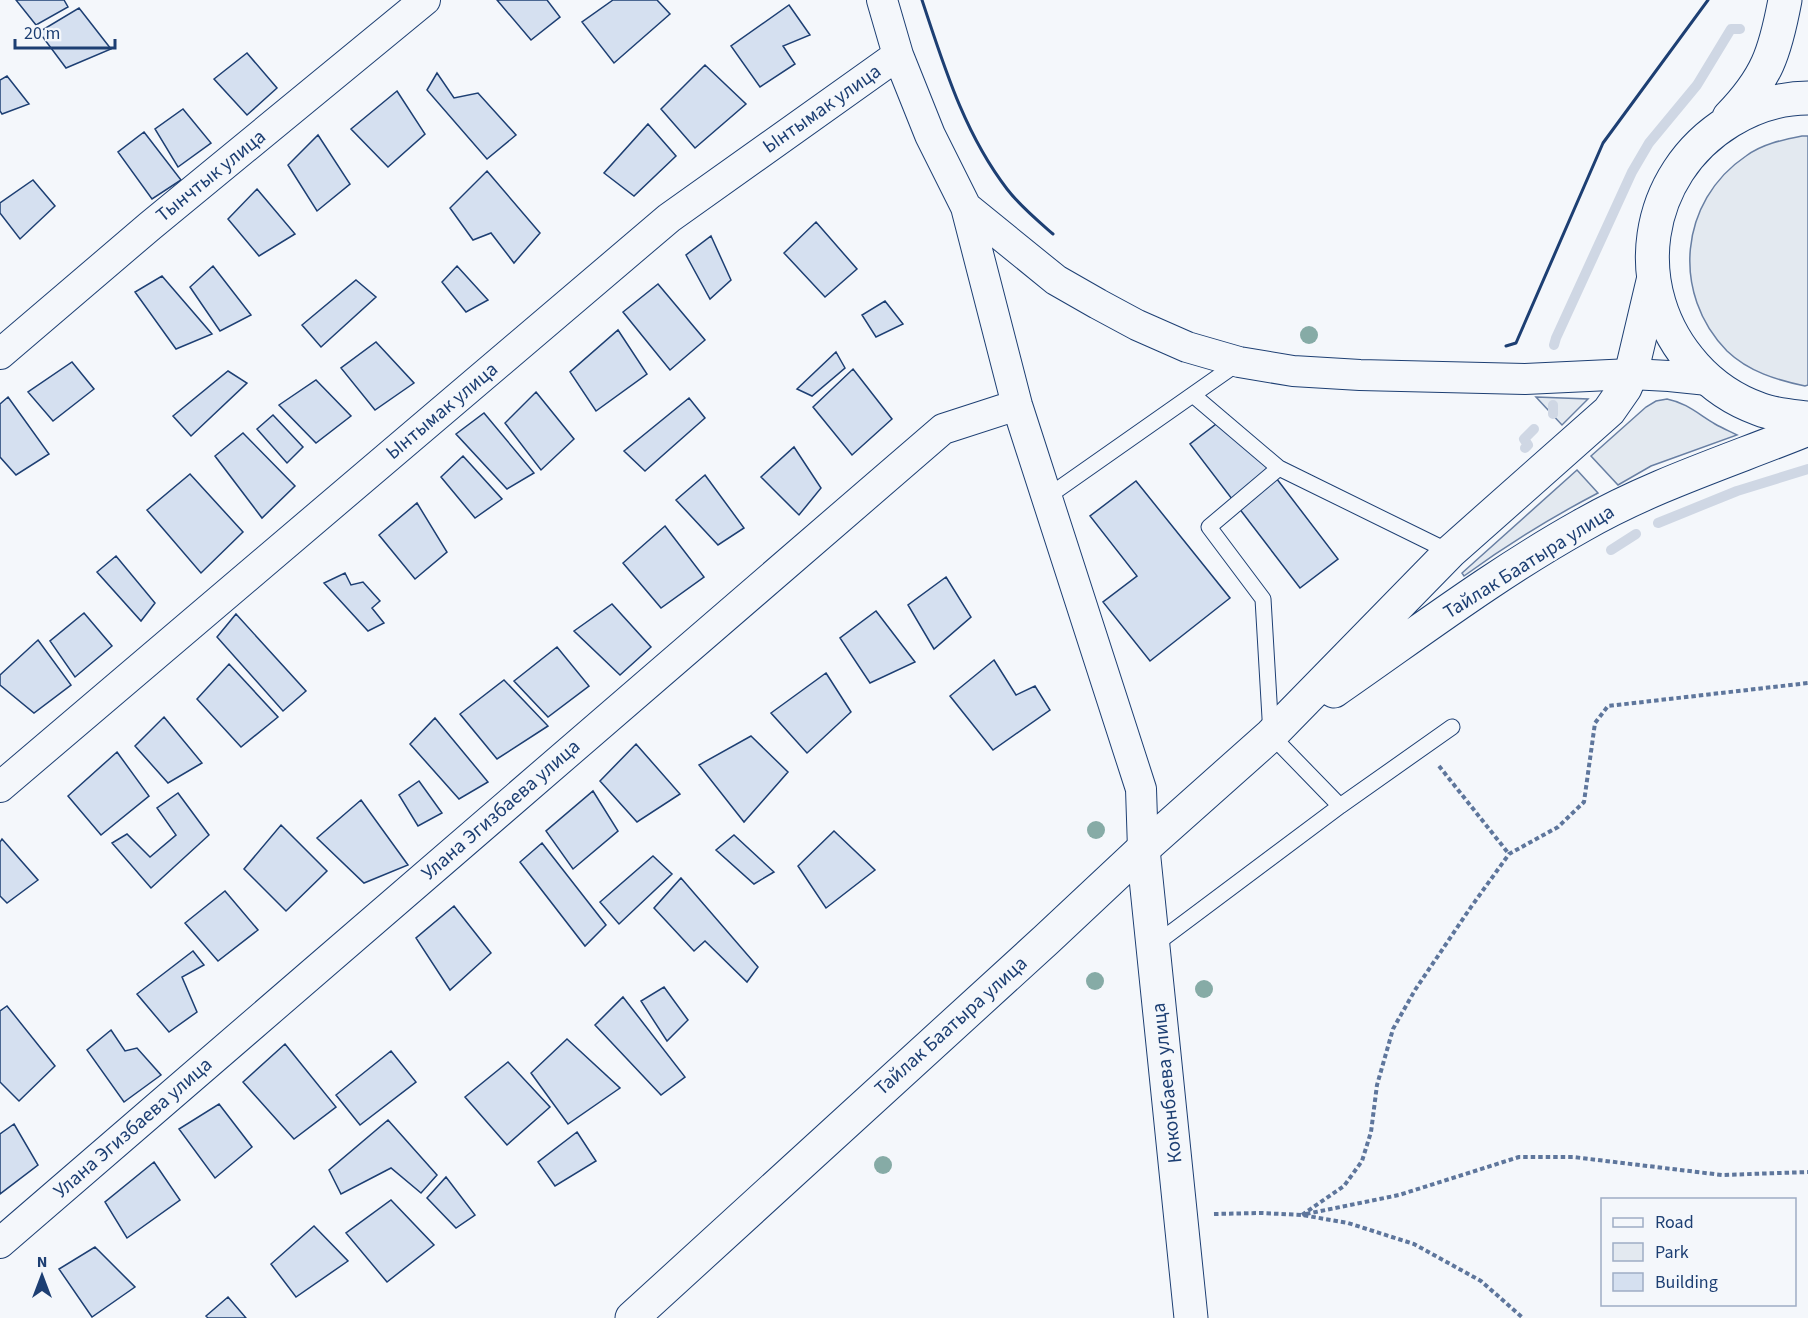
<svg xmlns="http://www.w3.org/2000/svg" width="1808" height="1318" viewBox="0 0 1808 1318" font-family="'Source Sans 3',sans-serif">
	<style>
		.green { fill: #e3e9f0; stroke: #687fa3; stroke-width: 1.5 }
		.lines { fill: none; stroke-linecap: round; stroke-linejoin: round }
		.stream { stroke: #cfd7e4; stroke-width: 10 }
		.building { fill: #d5e0f0; stroke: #1d3f73; stroke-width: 1.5 }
		.service-casing { stroke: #1d3f73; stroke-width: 17 }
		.minor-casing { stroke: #1d3f73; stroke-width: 32 }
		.tertiary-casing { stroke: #1d3f73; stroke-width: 35 }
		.secondary-casing { stroke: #1d3f73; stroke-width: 35 }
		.primary-casing { stroke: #1d3f73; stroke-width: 35 }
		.path { stroke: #5e769c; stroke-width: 4; stroke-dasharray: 4.5 3; stroke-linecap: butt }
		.service { stroke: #f4f7fb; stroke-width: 15 }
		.minor { stroke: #f4f7fb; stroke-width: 30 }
		.tertiary { stroke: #f4f7fb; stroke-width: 33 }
		.secondary { stroke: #f4f7fb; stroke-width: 33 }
		.primary { stroke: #f4f7fb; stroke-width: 33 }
		.wall { stroke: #1d3f73; stroke-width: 3 }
		.tree { fill: #86aba6 }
		.labels { text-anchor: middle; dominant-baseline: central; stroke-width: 4.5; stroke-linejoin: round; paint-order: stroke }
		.street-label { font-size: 20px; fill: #1d3f73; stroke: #f4f7fb }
	</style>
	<rect width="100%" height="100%" fill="#f4f7fb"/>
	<path class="green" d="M1802,136H1808V385L1805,386C1777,380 1749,372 1727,351C1671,294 1679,201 1746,156C1762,144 1782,140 1802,136Z
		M1536,397L1588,399L1562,425Z
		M1667,399C1687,403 1698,414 1715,424C1722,428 1729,431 1737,435L1651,466L1618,485L1591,456L1646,407L1656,401Z
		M1577,470L1598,493C1550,518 1508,544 1464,576L1462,573Z"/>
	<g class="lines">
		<path class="stream" d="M1554,345L1556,338L1632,172L1649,143L1697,85L1731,29H1740
			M1553,414V405
			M1525,448L1528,445L1524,439L1534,429
			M1658,523L1737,491L1808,469
			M1611,550L1636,534"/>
	</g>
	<path class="building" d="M16,0H64L68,7L36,25Z
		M497,0H547L560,17L531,40Z
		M613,0H657L670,14L614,63L582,22Z
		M789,5L810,35L783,46L795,64L760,87L731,46Z
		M79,8L111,49L66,68L39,32Z
		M247,53L277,88L247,115L214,79Z
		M705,65L746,104L695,148L661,109Z
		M437,73L454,98L478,93L516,135L487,159L427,90Z
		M7,76L29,104L2,114L0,111V80Z
		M397,91L425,134L388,167L351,129Z
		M183,109L211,143L178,167L155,129Z
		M648,124L676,156L634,196L604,173Z
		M144,132L181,180L152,199L118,152Z
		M318,135L350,184L317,211L288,165Z
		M487,171L540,233L514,263L491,233L473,240L450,208Z
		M33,180L55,206L20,239L0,213V203Z
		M257,189L295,234L259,256L228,219Z
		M816,222L857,269L825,297L784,253Z
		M711,236L731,280L710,299L686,255Z
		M213,266L251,315L220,331L190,287Z
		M457,266L488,300L466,312L442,282Z
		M162,276L212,334L176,349L135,292Z
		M356,280L376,297L321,347L302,325Z
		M658,284L705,340L670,370L623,312Z
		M885,301L903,324L876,337L862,315Z
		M618,330L647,374L596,411L570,372Z
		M376,342L414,383L375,410L341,368Z
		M836,352L845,368L812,396L797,389Z
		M72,362L94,389L53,421L28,392Z
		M853,369L892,419L852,455L813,407Z
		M228,371L247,383L191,436L173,416Z
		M316,380L351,416L316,443L279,405Z
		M536,392L574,439L541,470L505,423Z
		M8,397L49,454L16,475L0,457V404Z
		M689,398L705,418L645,471L624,451Z
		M484,413L534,473L507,489L456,434Z
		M273,415L303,447L287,463L257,429Z
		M1228,415L1338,559L1300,588L1190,444Z
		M243,433L295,486L262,518L215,456Z
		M794,447L821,488L799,515L761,477Z
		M463,456L502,499L475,518L441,477Z
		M190,474L243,532L201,573L147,510Z
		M705,475L744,528L718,545L676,500Z
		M1136,481L1230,598L1150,661L1103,602L1137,576L1090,516Z
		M417,503L447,552L415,579L379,535Z
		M665,526L704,577L661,608L623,563Z
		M116,556L155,603L141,621L97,572Z
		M345,573L351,585L363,582L380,601L372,608L384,623L368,631L324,583Z
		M946,577L971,617L934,649L908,605Z
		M612,604L651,647L620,675L574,631Z
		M876,611L915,662L870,683L840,638Z
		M84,613L112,646L75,677L50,641Z
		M236,614L306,691L283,711L217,637Z
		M38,640L71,685L34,713L0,685V675Z
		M557,647L589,686L548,717L514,681Z
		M994,660L1016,695L1035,686L1050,710L993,750L950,696Z
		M229,664L278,717L241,747L197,699Z
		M826,673L851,712L807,753L771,713Z
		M504,680L548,726L497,759L460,714Z
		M164,717L202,763L168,783L135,746Z
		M435,718L488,782L459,799L410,744Z
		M751,736L788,772L744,822L699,765Z
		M636,744L680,794L637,822L600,781Z
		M117,752L149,796L101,835L68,796Z
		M419,781L442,813L418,826L399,795Z
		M593,791L618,831L573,869L546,831Z
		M178,793L209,835L151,888L112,843L127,834L150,857L176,835L157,808Z
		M361,800L408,865L364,883L317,838Z
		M281,825L327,871L286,911L244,869Z
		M834,831L875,870L826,908L798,866Z
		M734,835L774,872L754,884L716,850Z
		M2,839L38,880L7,903L0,896V842Z
		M542,843L606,925L585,946L520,862Z
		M653,856L672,874L619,924L600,902Z
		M681,878L758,967L747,982L705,941L694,951L654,908Z
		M225,891L258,930L218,961L185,923Z
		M454,906L491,953L450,990L416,938Z
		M193,951L204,965L182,977L197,1012L169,1032L137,994Z
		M664,987L688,1020L667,1041L641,1001Z
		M623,997L685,1077L661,1095L595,1025Z
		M7,1006L55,1066L19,1101L0,1082V1011Z
		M111,1030L125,1051L137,1048L161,1075L124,1102L87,1050Z
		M567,1039L620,1088L568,1124L531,1073Z
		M285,1044L336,1107L294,1139L243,1082Z
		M391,1051L416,1082L360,1125L336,1095Z
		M508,1062L550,1107L507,1145L465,1097Z
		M219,1104L252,1147L215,1178L179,1129Z
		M388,1120L437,1175L421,1193L391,1168L341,1194L329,1170Z
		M14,1124L38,1165L0,1194V1134Z
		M577,1132L596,1161L555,1186L538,1162Z
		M154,1162L180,1200L127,1238L105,1202Z
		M446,1177L475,1215L456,1228L427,1198Z
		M391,1200L434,1245L387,1282L346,1233Z
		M314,1226L348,1261L296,1297L271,1264Z
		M95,1247L135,1287L92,1317L59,1269Z
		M228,1297L246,1318H208L206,1316Z"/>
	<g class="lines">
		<defs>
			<path id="service" d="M1193,395L1279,468
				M1047,497L1238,363
				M1340,806L1271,735L1263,599L1209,527L1279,468L1450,552
				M1153,946L1340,806L1452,727"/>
			<path id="minor" d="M882,0L898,55L930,135L966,207L1017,405L1141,789L1143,849
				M966,207L1056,280L1098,304L1137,325L1187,347L1239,362L1293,371L1360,375L1525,379L1631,374L1669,376L1708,380
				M0,354L150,226L425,0
				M0,787L669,218L898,55
				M0,1243L943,429L1017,405"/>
			<path id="tertiary" d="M1143,849L1191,1318"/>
			<path id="secondary" d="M1334,691C1415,635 1495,574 1581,526C1652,485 1732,460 1808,429
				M632,1318L1047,939L1143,849L1271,735L1450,552L1609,411L1625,388L1631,374L1653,281"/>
			<path id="primary" d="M1808,98C1781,98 1753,107 1730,121C1643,174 1626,290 1695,366C1712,385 1734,400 1759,409C1774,415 1791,416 1808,418
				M1729,117C1767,78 1775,53 1785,0"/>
		</defs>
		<use href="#service" class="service-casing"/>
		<use href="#minor" class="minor-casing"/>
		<use href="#tertiary" class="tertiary-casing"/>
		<use href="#secondary" class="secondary-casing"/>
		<use href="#primary" class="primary-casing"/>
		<path class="path" d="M1439,766L1509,854
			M1214,1214L1261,1213L1302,1215L1348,1223L1414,1244L1481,1281L1523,1318
			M1306,1214L1399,1195L1519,1157H1573L1722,1175L1808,1172
			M1302,1215L1344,1186L1362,1161L1371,1132L1377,1085L1393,1029L1415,990L1471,907L1509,854L1558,827L1584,802L1595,723L1608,706L1808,683"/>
		<use href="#service" class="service"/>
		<use href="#minor" class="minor"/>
		<use href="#tertiary" class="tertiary"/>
		<use href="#secondary" class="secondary"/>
		<use href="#primary" class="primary"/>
		<path class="wall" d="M922,0C944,66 964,133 1007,189C1020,206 1037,220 1053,234
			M1506,346L1516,343L1603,143L1708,0"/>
	</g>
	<g class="tree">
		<circle cx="1309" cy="335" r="9"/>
		<circle cx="1096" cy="830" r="9"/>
		<circle cx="1095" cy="981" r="9"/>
		<circle cx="1204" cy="989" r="9"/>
		<circle cx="883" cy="1165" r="9"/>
	</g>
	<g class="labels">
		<g class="street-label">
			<text transform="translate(822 109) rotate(-35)">Ынтымак улица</text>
			<text transform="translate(211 176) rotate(-39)">Тынчтык улица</text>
			<text transform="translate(442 411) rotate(-40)">Ынтымак улица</text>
			<text transform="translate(1529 562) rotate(-32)">Тайлак Баатыра улица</text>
			<text transform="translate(501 810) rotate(-41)">Улана Эгизбаева улица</text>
			<text transform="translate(951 1026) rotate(-42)">Тайлак Баатыра улица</text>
			<text transform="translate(1167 1083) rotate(-96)">Коконбаева улица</text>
			<text transform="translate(133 1128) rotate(-41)">Улана Эгизбаева улица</text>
		</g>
	</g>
	<rect x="1601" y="1198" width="195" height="108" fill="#f4f7fb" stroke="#9eadc5" stroke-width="1.5"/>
	<rect x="1613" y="1218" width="30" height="9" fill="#f4f7fb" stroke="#9eadc5" stroke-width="1.5"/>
	<text x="1655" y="1228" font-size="18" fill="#1d3f73">Road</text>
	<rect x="1613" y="1243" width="30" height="18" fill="#e3e9f0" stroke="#9eadc5" stroke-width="1.5"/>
	<text x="1655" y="1258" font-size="18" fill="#1d3f73">Park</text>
	<rect x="1613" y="1273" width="30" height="18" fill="#d5e0f0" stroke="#9eadc5" stroke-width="1.5"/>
	<text x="1655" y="1288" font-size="18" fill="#1d3f73">Building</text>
	<g transform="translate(42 1276)" stroke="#f4f7fb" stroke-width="4.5" paint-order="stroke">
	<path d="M0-4.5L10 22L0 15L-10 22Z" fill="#1d3f73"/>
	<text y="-9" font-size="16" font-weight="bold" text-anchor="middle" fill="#1d3f73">N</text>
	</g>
	<path d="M15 39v9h100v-9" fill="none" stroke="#1d3f73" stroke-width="3"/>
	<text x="24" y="39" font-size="18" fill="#1d3f73" stroke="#f4f7fb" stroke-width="4.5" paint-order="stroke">20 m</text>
</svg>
